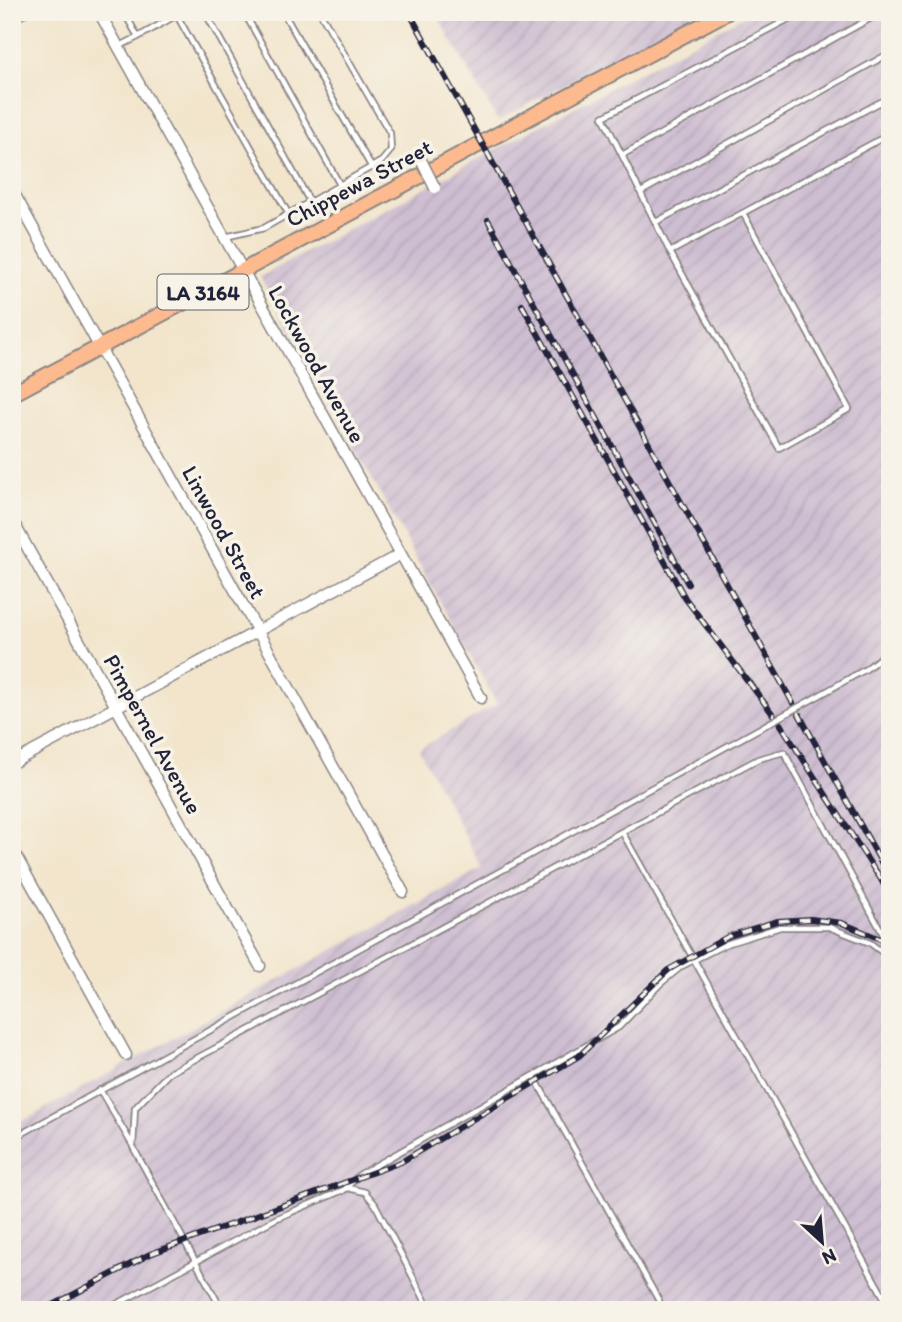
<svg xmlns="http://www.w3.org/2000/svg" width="902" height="1322" viewBox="0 0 902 1322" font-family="Itim,sans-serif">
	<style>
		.industrial { fill: url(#industrial-furrows) }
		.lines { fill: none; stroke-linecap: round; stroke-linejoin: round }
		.lane-casing { stroke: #8a8484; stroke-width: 8 }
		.street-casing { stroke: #8a8484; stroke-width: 13 }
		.primary-casing { stroke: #8a8484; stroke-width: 18 }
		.lane { stroke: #fff; stroke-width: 4.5 }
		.street { stroke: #fff; stroke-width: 10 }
		.primary { stroke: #fcba8e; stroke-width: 14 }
		.rail-casing { stroke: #22223b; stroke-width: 6 }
		.rail { stroke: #f7f3e8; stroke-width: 3.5; stroke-dasharray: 10; stroke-linecap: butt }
		.lane-bridge-casing { stroke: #8a8484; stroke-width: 8; stroke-linecap: butt }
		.street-bridge-casing { stroke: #8a8484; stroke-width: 13; stroke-linecap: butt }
		.lane-bridge { stroke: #fff; stroke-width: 4.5 }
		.street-bridge { stroke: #fff; stroke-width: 10 }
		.labels { text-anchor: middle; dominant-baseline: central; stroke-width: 7; stroke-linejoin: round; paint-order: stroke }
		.shield { fill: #f7f3e8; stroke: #62616f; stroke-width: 2 }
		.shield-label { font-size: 21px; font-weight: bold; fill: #22223b }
		.street-label { font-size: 23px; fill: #22223b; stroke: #f7f3e8 }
	</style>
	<defs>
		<pattern id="industrial-furrows" width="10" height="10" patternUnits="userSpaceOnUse" patternTransform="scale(1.75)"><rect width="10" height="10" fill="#cebed1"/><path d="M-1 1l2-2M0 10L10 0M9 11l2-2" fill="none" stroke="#b1a3b4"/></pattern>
	</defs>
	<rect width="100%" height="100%" fill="#f7f3e8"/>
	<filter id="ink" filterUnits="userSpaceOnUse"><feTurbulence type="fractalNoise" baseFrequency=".0143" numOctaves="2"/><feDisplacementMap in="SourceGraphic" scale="14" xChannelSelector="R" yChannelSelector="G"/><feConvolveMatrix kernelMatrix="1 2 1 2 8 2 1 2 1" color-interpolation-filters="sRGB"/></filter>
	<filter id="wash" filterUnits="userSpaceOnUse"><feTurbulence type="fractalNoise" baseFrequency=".00686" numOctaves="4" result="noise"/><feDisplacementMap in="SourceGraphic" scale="28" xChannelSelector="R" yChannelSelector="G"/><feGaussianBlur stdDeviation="1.57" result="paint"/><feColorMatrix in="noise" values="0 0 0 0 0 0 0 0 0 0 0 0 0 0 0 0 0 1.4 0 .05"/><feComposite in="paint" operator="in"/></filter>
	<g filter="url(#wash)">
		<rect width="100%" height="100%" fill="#f2e5cc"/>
		<path class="industrial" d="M435,12H698L498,121Z
			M751,12H890V1310H12V1127L482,868L419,749L497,704L260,277Z"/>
	</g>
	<g filter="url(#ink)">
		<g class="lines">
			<defs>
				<path id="lane" d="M175,12L288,213
					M205,12L310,202
					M244,12L340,185
					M283,12L372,168
					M138,37L182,12
					M120,46L138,37L124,12
					M622,155L882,12
					M641,192L890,53
					M743,213L849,409L779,448L670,252L603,117L802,12
					M656,222L890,97
					M225,237L264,228L382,161L391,150L390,133L320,12
					M670,252L890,134
					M622,832L890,1308
					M535,1078L664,1310
					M100,1090L133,1146
					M12,1139L508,867
					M343,1191L359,1175L619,1027L660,984L682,966L726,944L780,927H829L870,943L890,958
					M106,1310L275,1219L348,1188L365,1192L375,1204L430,1310
					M222,1310L133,1147L135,1108L169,1073L758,759L784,752L890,947
					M878,1310L889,1304"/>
				<path id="street" d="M99,12L481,698
					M12,18L23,12
					M12,190L403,892
					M12,520L260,966
					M12,763L401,554
					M12,849L126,1055"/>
				<path id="primary" d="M12,394L727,12"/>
			</defs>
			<use href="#lane" class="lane-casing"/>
			<use href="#street" class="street-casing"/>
			<use href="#primary" class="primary-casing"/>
			<use href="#lane" class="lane"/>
			<use href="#street" class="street"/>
			<use href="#primary" class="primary"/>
			<defs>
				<path id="rail" d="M409,12L890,878
					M488,220L688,584
					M522,305L685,598L781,725L877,874
					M876,871L890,895
					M44,1310L150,1254L401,1162L579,1056L668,970L729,936L777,921L811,919L842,923L890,943"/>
			</defs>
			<use href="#rail" class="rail-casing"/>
			<use href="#rail" class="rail"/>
			<defs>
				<path id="lane-bridge" d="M508,867L820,695L866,669L890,650"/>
				<path id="street-bridge" d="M417,152L435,188"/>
			</defs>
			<use href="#lane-bridge" class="lane-bridge-casing"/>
			<use href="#street-bridge" class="street-bridge-casing"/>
			<use href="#lane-bridge" class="lane-bridge"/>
			<use href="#street-bridge" class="street-bridge"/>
		</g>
	</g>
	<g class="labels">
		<rect class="shield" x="157.5" y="274.5" width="91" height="35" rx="5"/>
		<g class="shield-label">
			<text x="203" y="292">LA 3164</text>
		</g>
		<g class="street-label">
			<text transform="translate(359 183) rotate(-28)">Chippewa Street</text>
			<text transform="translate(317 364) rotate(61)">Lockwood Avenue</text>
			<text transform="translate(224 532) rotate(61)">Linwood Street</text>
			<text transform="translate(153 734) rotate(61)">Pimpernel Avenue</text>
		</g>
	</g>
	<rect width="902" height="1322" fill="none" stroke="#f7f3e8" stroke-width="42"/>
	<g transform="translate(822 1242) rotate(154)" stroke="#f7f3e8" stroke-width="5" paint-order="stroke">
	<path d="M0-5L12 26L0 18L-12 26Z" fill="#22223b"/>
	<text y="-10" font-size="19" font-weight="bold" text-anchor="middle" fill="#22223b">N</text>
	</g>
</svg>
